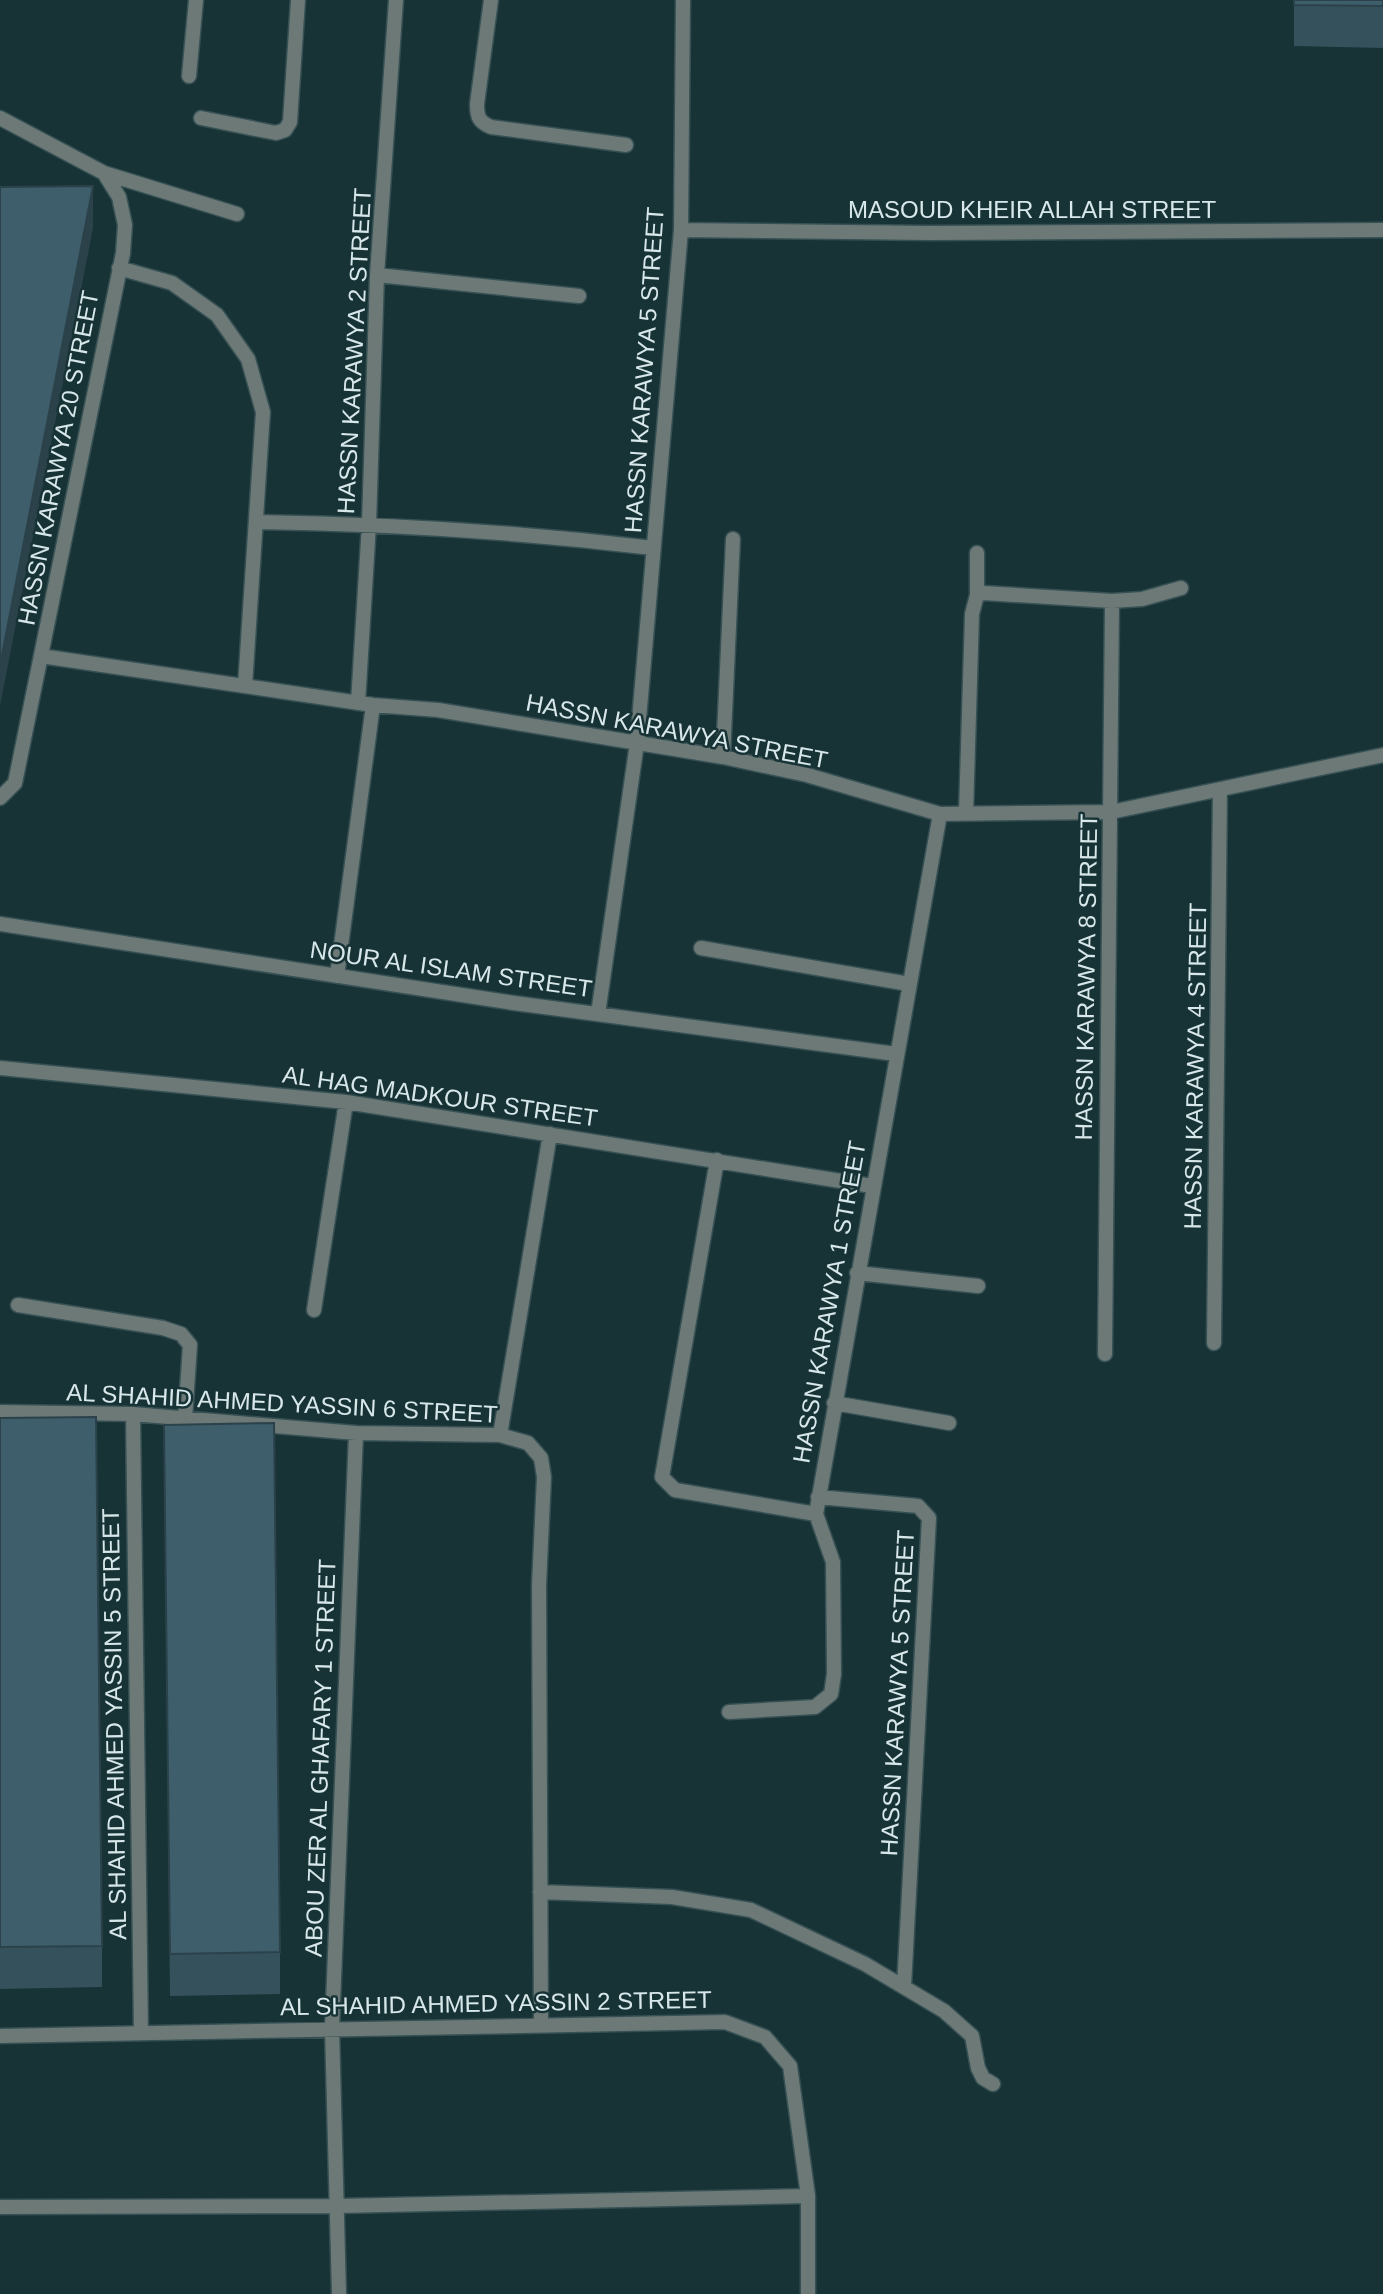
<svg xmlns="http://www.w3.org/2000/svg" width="1383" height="2294" viewBox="0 0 1383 2294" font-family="Helvetica,sans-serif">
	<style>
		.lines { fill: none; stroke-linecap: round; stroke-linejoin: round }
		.minor-casing { stroke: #365053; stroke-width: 17 }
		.minor { stroke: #6c7977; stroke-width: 14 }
		.wall { fill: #35515c }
		.shaded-wall { fill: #2b424b }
		.building { fill: #3e5e6b; stroke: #2b424b; stroke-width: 2 }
		.labels { text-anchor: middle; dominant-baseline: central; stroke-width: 5; stroke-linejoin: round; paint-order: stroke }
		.street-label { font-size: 24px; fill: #d8e8ea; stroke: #173336 }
	</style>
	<rect width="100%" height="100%" fill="#173336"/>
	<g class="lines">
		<defs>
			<path id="minor" d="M491,0L477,104C477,117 479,122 491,127L626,145
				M189,76L196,0
				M0,118L104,173L119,197L125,225L123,253L15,783L0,798
				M201,118L276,133L285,130L290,122L298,0
				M104,173L237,214
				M681,230L929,233L1383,230
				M119,268L172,283L217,315L248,359L263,412L245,686
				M377,275L579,296
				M257,522C392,524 519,532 653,548
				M977,595V553
				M41,656L373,705L438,710L723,757L807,775L940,814L1111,812L1383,755
				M358,703L369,524L377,275L396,0
				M723,757L733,539
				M966,813L972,614L977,595L984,593L1112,601L1142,599L1181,588
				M0,924L514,1003L896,1054
				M701,948L909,984
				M337,976L373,705
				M598,1014L637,743L681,230L683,0
				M0,1068L346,1102L872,1186
				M717,1160L662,1477L675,1490L816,1514
				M857,1273L978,1286
				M18,1305L163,1328L181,1334L190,1345L185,1419
				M314,1310L346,1102
				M1214,1343L1220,789
				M1105,1354L1112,601
				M834,1403L949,1423
				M0,1412L133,1414L356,1433L500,1435L528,1443L541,1458L544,1477L539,1585L541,2025
				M133,1414L141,2033
				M500,1435L550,1134
				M818,1497L918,1506L929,1518L904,1987
				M729,1712L815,1707L831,1694L834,1674L833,1562L816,1514L940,814
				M540,1892L672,1897L751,1910L865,1964L944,2011L972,2036L978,2068L983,2078L993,2084
				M0,2036L725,2022L765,2037L790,2066L808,2196V2294
				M0,2207L338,2206L808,2196
				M339,2294L332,2028L356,1433"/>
		</defs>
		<use href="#minor" class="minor-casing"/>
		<use href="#minor" class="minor"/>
	</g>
	<path class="wall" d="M1294,0H1383V48L1294,46Z
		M0,1418L102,1946V1987L0,1989Z
		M164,1466L280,1952V1994L170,1996Z"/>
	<path class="shaded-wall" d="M93,186V228L0,706V665Z"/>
	<path class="building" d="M1294,0H1383V6L1294,5Z
		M93,186L0,665V187Z
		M96,1417L102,1946L0,1947V1418Z
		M274,1423L280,1952L170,1954L164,1425Z"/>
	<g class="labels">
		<g class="street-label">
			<text x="1032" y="209">MASOUD KHEIR ALLAH STREET</text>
			<text transform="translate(354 351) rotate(-87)">HASSN KARAWYA 2 STREET</text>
			<text transform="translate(644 370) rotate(-86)">HASSN KARAWYA 5 STREET</text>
			<text transform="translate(58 458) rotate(-79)">HASSN KARAWYA 20 STREET</text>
			<text transform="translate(677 731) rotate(11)">HASSN KARAWYA STREET</text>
			<text transform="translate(451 969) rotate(8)">NOUR AL ISLAM STREET</text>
			<text transform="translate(1086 977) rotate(-89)">HASSN KARAWYA 8 STREET</text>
			<text transform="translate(1195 1066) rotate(-89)">HASSN KARAWYA 4 STREET</text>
			<text transform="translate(440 1096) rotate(8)">AL HAG MADKOUR STREET</text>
			<text transform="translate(829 1302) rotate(-80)">HASSN KARAWYA 1 STREET</text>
			<text transform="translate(282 1403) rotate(3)">AL SHAHID AHMED YASSIN 6 STREET</text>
			<text transform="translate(897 1693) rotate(-87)">HASSN KARAWYA 5 STREET</text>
			<text transform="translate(114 1724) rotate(-91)">AL SHAHID AHMED YASSIN 5 STREET</text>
			<text transform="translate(320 1758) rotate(-88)">ABOU ZER AL GHAFARY 1 STREET</text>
			<text transform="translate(496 2003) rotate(-1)">AL SHAHID AHMED YASSIN 2 STREET</text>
		</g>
	</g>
</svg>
